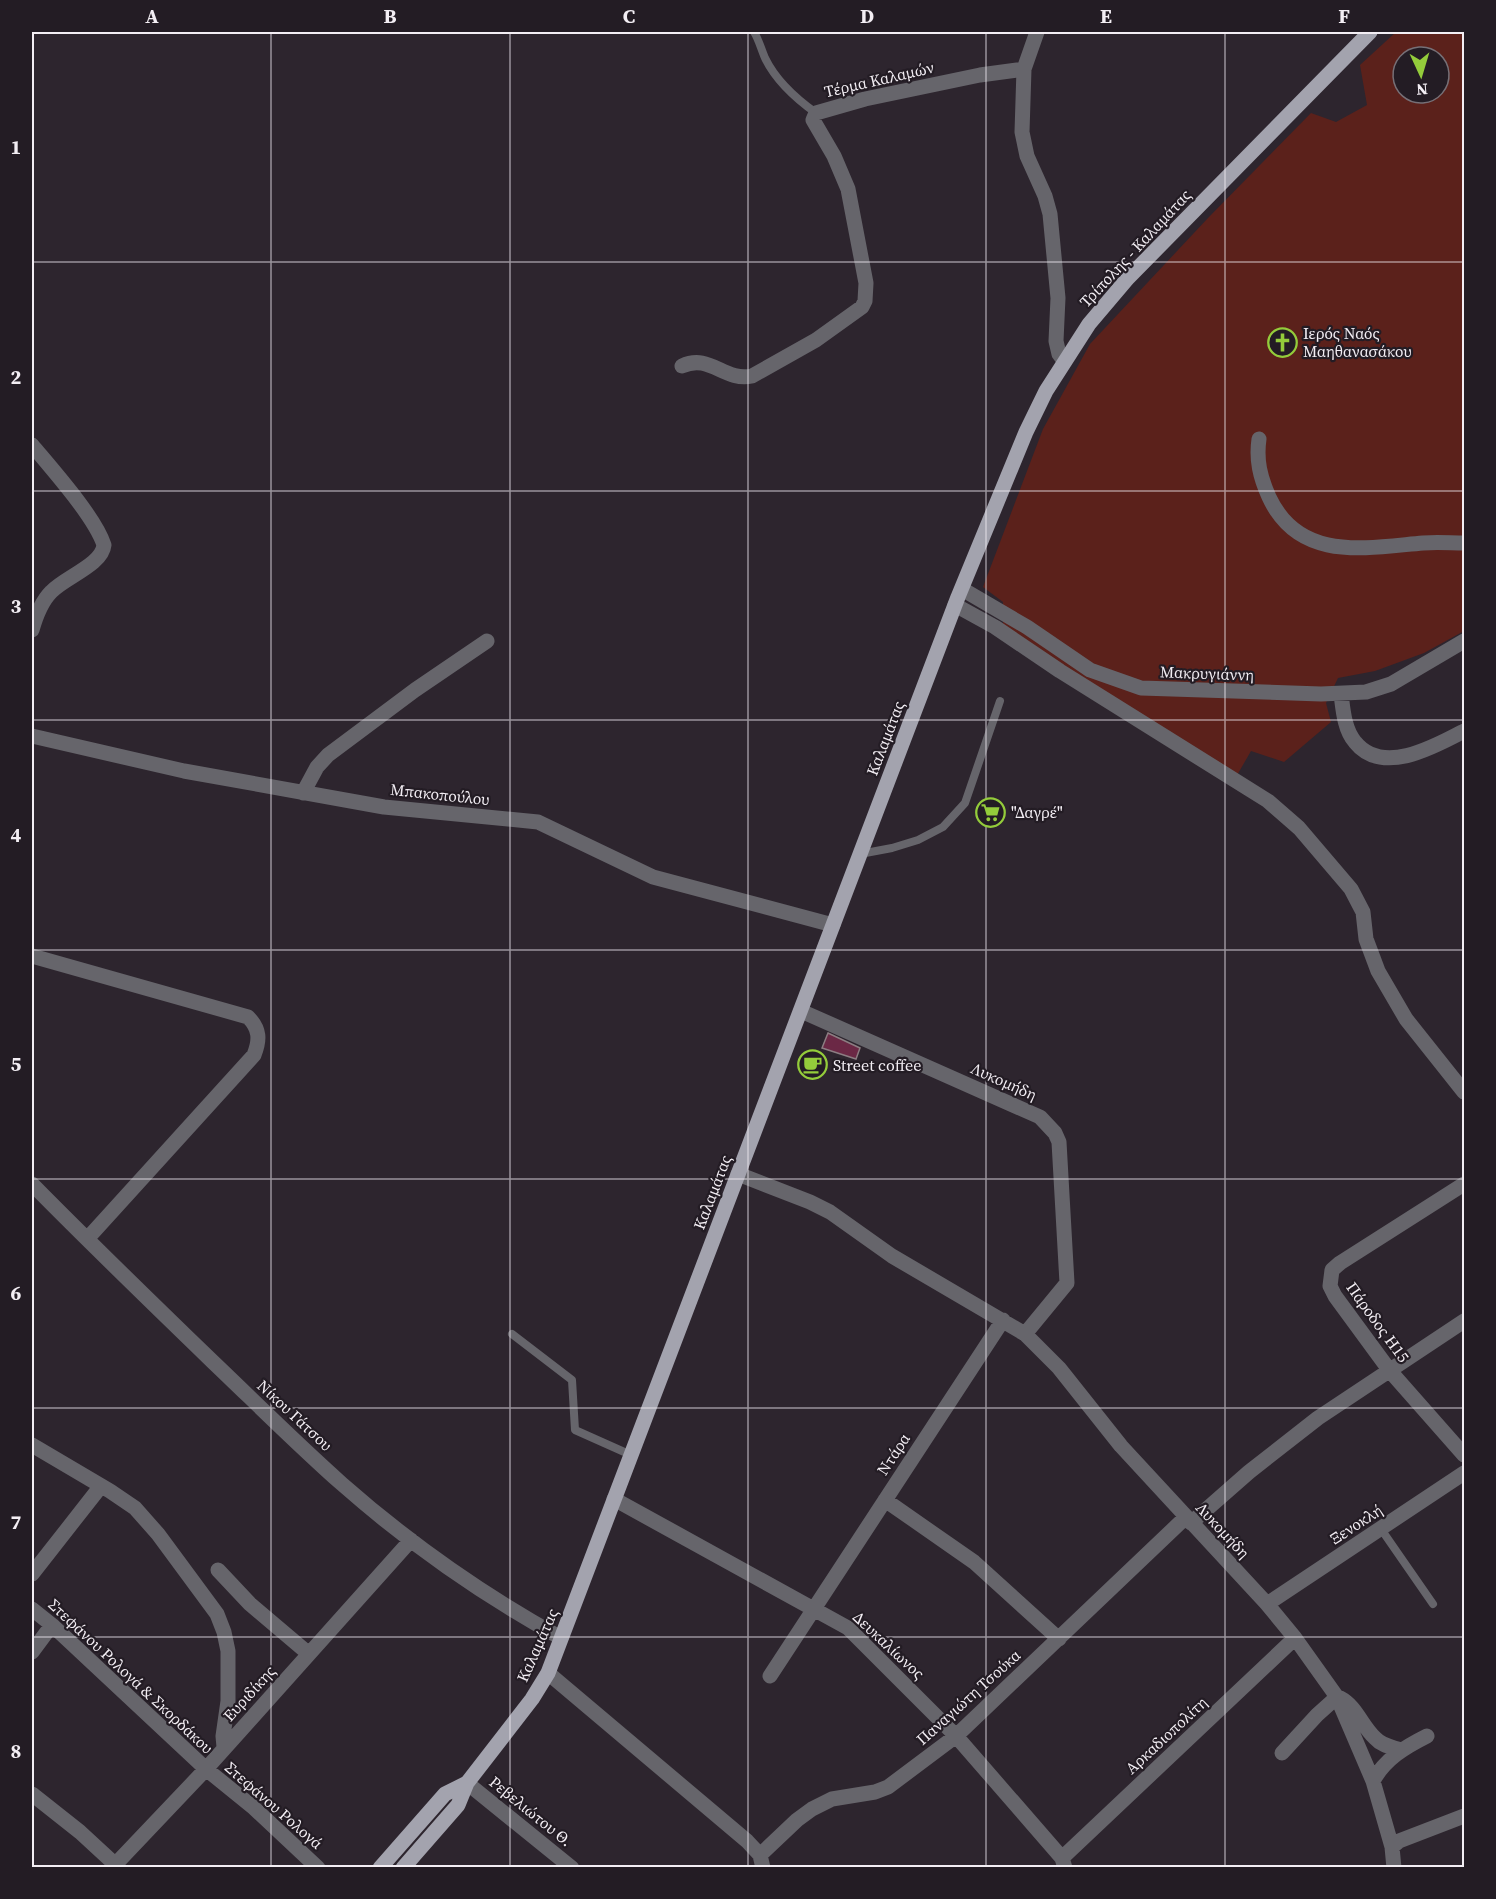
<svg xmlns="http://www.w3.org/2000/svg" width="1496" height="1899" viewBox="0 0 1496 1899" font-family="'Source Serif 4',serif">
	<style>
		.green { fill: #5b211b; fill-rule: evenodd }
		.building { fill: #6b2845; stroke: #8c7d82; stroke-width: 1.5 }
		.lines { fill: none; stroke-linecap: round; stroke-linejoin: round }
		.service { stroke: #66656b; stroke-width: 8 }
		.minor { stroke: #66656b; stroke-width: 15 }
		.primary { stroke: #a3a3ae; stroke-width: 15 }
		.grid { fill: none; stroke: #f3eef4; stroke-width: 1.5; stroke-opacity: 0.55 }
		.labels { text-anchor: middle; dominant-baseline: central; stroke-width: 4.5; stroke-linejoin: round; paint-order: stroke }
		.street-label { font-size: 16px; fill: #f3eef4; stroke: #231c24 }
		.poi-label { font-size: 16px; fill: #f3eef4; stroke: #231c24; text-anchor: start }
		.neatline { fill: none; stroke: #f3eef4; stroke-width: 2 }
		.grid-label { font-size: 20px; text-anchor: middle; font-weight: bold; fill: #f3eef4 }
	</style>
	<rect width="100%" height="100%" fill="#2d252e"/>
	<path class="green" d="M1396,32H1464V631L1424,653L1375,671L1338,678L1326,703L1331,722L1284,762L1251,751L1236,777L1003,627V602L983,587L1043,429L1090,344L1208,218L1311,113L1336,122L1367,105L1360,65ZM1403,57H1439V93H1403Z"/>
	<path class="building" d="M828,1033L860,1048L856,1059L822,1048Z"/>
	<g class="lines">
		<path class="service" d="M754,32C759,40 761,49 765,58C776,81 795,98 816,113
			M860,854L892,848L918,840L943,827L965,803L1000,701
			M512,1334L572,1380L575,1430L631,1455
			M1381,1529L1433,1604"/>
		<path class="minor" d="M1037,32L1024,69L1022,132L1027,156L1045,196L1050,214L1058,298L1056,341L1059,354L1064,361
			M682,366C710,353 724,382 752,376L816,340L862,307L865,301L866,283L848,189L834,156L813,120L816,113L865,99L980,75L1024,69
			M1259,439C1256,460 1260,477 1269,497C1299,562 1365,548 1423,543C1437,542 1451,543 1464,543
			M32,445C52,469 95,517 104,545C102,565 65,577 51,592C41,602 36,616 32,630
			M962,589L1027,627L1090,670L1141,688L1321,694L1366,692L1391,684L1464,641
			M955,605L995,627L1060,671L1268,801L1299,828L1351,889L1363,912L1366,939L1378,971L1406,1019L1464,1092
			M1341,694C1343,709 1344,729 1355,742C1382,776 1434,747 1464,731
			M32,736L184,771L384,807L538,822L653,877L833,925
			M303,793L317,767L328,755L415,690L487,641
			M32,956L248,1017C260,1029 260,1040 254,1055L87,1239
			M801,1011L1040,1117L1055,1133L1059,1142L1067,1283L1025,1334
			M738,1174L810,1202L830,1212L892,1256L1025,1334L1059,1368L1121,1446L1267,1604L1295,1638L1337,1697L1373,1781L1392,1847L1394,1868
			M32,1184C91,1244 152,1303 213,1362C256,1403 298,1445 342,1484C409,1543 483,1595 561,1638
			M1464,1184L1340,1263L1332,1270L1330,1286L1335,1296L1390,1371L1464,1455
			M32,1445L110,1491L135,1508L158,1534L217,1614L224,1632L228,1651V1701L223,1736L224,1747
			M614,1499L848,1628L956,1736L1062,1858L1065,1868
			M885,1500L974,1562L1059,1639
			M1191,1523L1249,1472L1318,1418L1464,1321
			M218,1570L250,1604L309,1654
			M32,1574L101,1486
			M1267,1604L1464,1473
			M32,1609L52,1625L206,1769L254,1808L318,1868
			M32,1652L52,1625
			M548,1673L747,1841L760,1855L763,1868
			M770,1676L1003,1320
			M1340,1698C1357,1707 1361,1725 1375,1738C1382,1746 1392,1747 1401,1750
			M1282,1753L1317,1715L1337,1697
			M1373,1781C1385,1759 1405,1747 1427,1736
			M467,1783L572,1868
			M32,1794L80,1832L119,1868
			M1392,1847L1399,1841L1464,1816
			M760,1855L797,1820L812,1809L832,1799L875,1792L888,1787L956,1736L1186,1517
			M1062,1858L1295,1638
			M112,1868L206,1769L411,1540"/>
		<path class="primary" d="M380,1868L445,1794L467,1783
			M403,1868L458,1805L467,1783L532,1699L548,1673L958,597L1026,432L1046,391L1089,324L1128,278L1370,32"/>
	</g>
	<path class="grid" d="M271,32V1868M510,32V1868M748,32V1868M986,32V1868M1225,32V1868M32,262H1464M32,491H1464M32,720H1464M32,950H1464M32,1179H1464M32,1408H1464M32,1637H1464"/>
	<defs>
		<symbol id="church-ring" viewBox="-11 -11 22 22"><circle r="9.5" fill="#231c24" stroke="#94cc3b" stroke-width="1.5"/><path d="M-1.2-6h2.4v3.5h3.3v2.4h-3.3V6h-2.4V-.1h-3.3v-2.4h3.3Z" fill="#94cc3b"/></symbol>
		<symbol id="supermarket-ring" viewBox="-11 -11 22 22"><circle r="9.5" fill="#231c24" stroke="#94cc3b" stroke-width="1.5"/><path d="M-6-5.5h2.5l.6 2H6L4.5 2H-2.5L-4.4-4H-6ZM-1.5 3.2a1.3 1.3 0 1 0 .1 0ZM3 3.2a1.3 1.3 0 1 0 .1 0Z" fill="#94cc3b"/></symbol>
		<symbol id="cafe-ring" viewBox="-11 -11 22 22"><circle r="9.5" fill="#231c24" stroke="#94cc3b" stroke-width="1.5"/><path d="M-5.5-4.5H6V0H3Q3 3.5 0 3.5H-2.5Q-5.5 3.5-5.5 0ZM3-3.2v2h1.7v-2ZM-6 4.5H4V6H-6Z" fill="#94cc3b"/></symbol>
	</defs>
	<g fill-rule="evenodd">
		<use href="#church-ring" x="1266" y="326" width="33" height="33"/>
		<use href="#supermarket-ring" x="974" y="796" width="33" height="33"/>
		<use href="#cafe-ring" x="796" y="1048" width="33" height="33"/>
	</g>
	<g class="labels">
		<g class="street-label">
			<text transform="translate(879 79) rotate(-13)">Τέρμα Καλαμών</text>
			<text transform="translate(1135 248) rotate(-47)">Τρίπολης - Καλαμάτας</text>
			<text transform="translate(1207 673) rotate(2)">Μακρυγιάννη</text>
			<text transform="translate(885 738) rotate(-69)">Καλαμάτας</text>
			<text transform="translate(440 794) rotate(6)">Μπακοπούλου</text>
			<text transform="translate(1004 1081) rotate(24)">Λυκομήδη</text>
			<text transform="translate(712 1192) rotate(-69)">Καλαμάτας</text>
			<text transform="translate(1378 1322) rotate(54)">Πάροδος Η15</text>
			<text transform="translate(295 1415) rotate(43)">Νίκου Γάτσου</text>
			<text transform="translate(893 1454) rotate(-57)">Ντάρα</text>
			<text transform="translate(1356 1524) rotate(-33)">Ξενοκλή</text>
			<text transform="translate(1223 1530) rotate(47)">Λυκομήδη</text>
			<text transform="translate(537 1645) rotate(-66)">Καλαμάτας</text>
			<text transform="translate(889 1645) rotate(43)">Δευκαλίωνος</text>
			<text transform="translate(131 1676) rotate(43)">Στεφάνου Ρολογά &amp; Σκορδάκου</text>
			<text transform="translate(249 1693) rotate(-48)">Ευριδίκης</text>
			<text transform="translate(968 1697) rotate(-42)">Παναγιώτη Τσούκα</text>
			<text transform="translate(1166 1735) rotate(-43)">Αρκαδιοπολίτη</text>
			<text transform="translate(274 1805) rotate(41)">Στεφάνου Ρολογά</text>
			<text transform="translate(531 1811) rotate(39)">Ρεβελιώτου Θ.</text>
		</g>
		<g class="poi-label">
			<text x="1303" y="333">Ιερός Ναός<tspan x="1303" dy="18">Μαηθανασάκου</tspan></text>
			<text x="1011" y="812">"Δαγρέ"</text>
			<text x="833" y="1065">Street coffee</text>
		</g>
	</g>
	<rect width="1496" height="1899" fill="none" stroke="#231c24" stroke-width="66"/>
	<g transform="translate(1421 75) rotate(176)"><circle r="28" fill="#231c24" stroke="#767077" stroke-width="1.5"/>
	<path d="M0-4.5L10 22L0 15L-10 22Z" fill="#94cc3b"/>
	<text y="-9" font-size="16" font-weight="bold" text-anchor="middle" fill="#f3eef4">N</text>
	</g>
	<rect x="33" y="33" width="1430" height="1833" class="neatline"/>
	<g class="grid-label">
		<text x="152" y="23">A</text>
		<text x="390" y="23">B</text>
		<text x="629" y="23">C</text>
		<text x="867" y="23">D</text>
		<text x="1106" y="23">E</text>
		<text x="1344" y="23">F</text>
		<text x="16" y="154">1</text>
		<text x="16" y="384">2</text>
		<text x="16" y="613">3</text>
		<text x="16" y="842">4</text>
		<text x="16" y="1071">5</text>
		<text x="16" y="1300">6</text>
		<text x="16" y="1529">7</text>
		<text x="16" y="1758">8</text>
	</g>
</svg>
